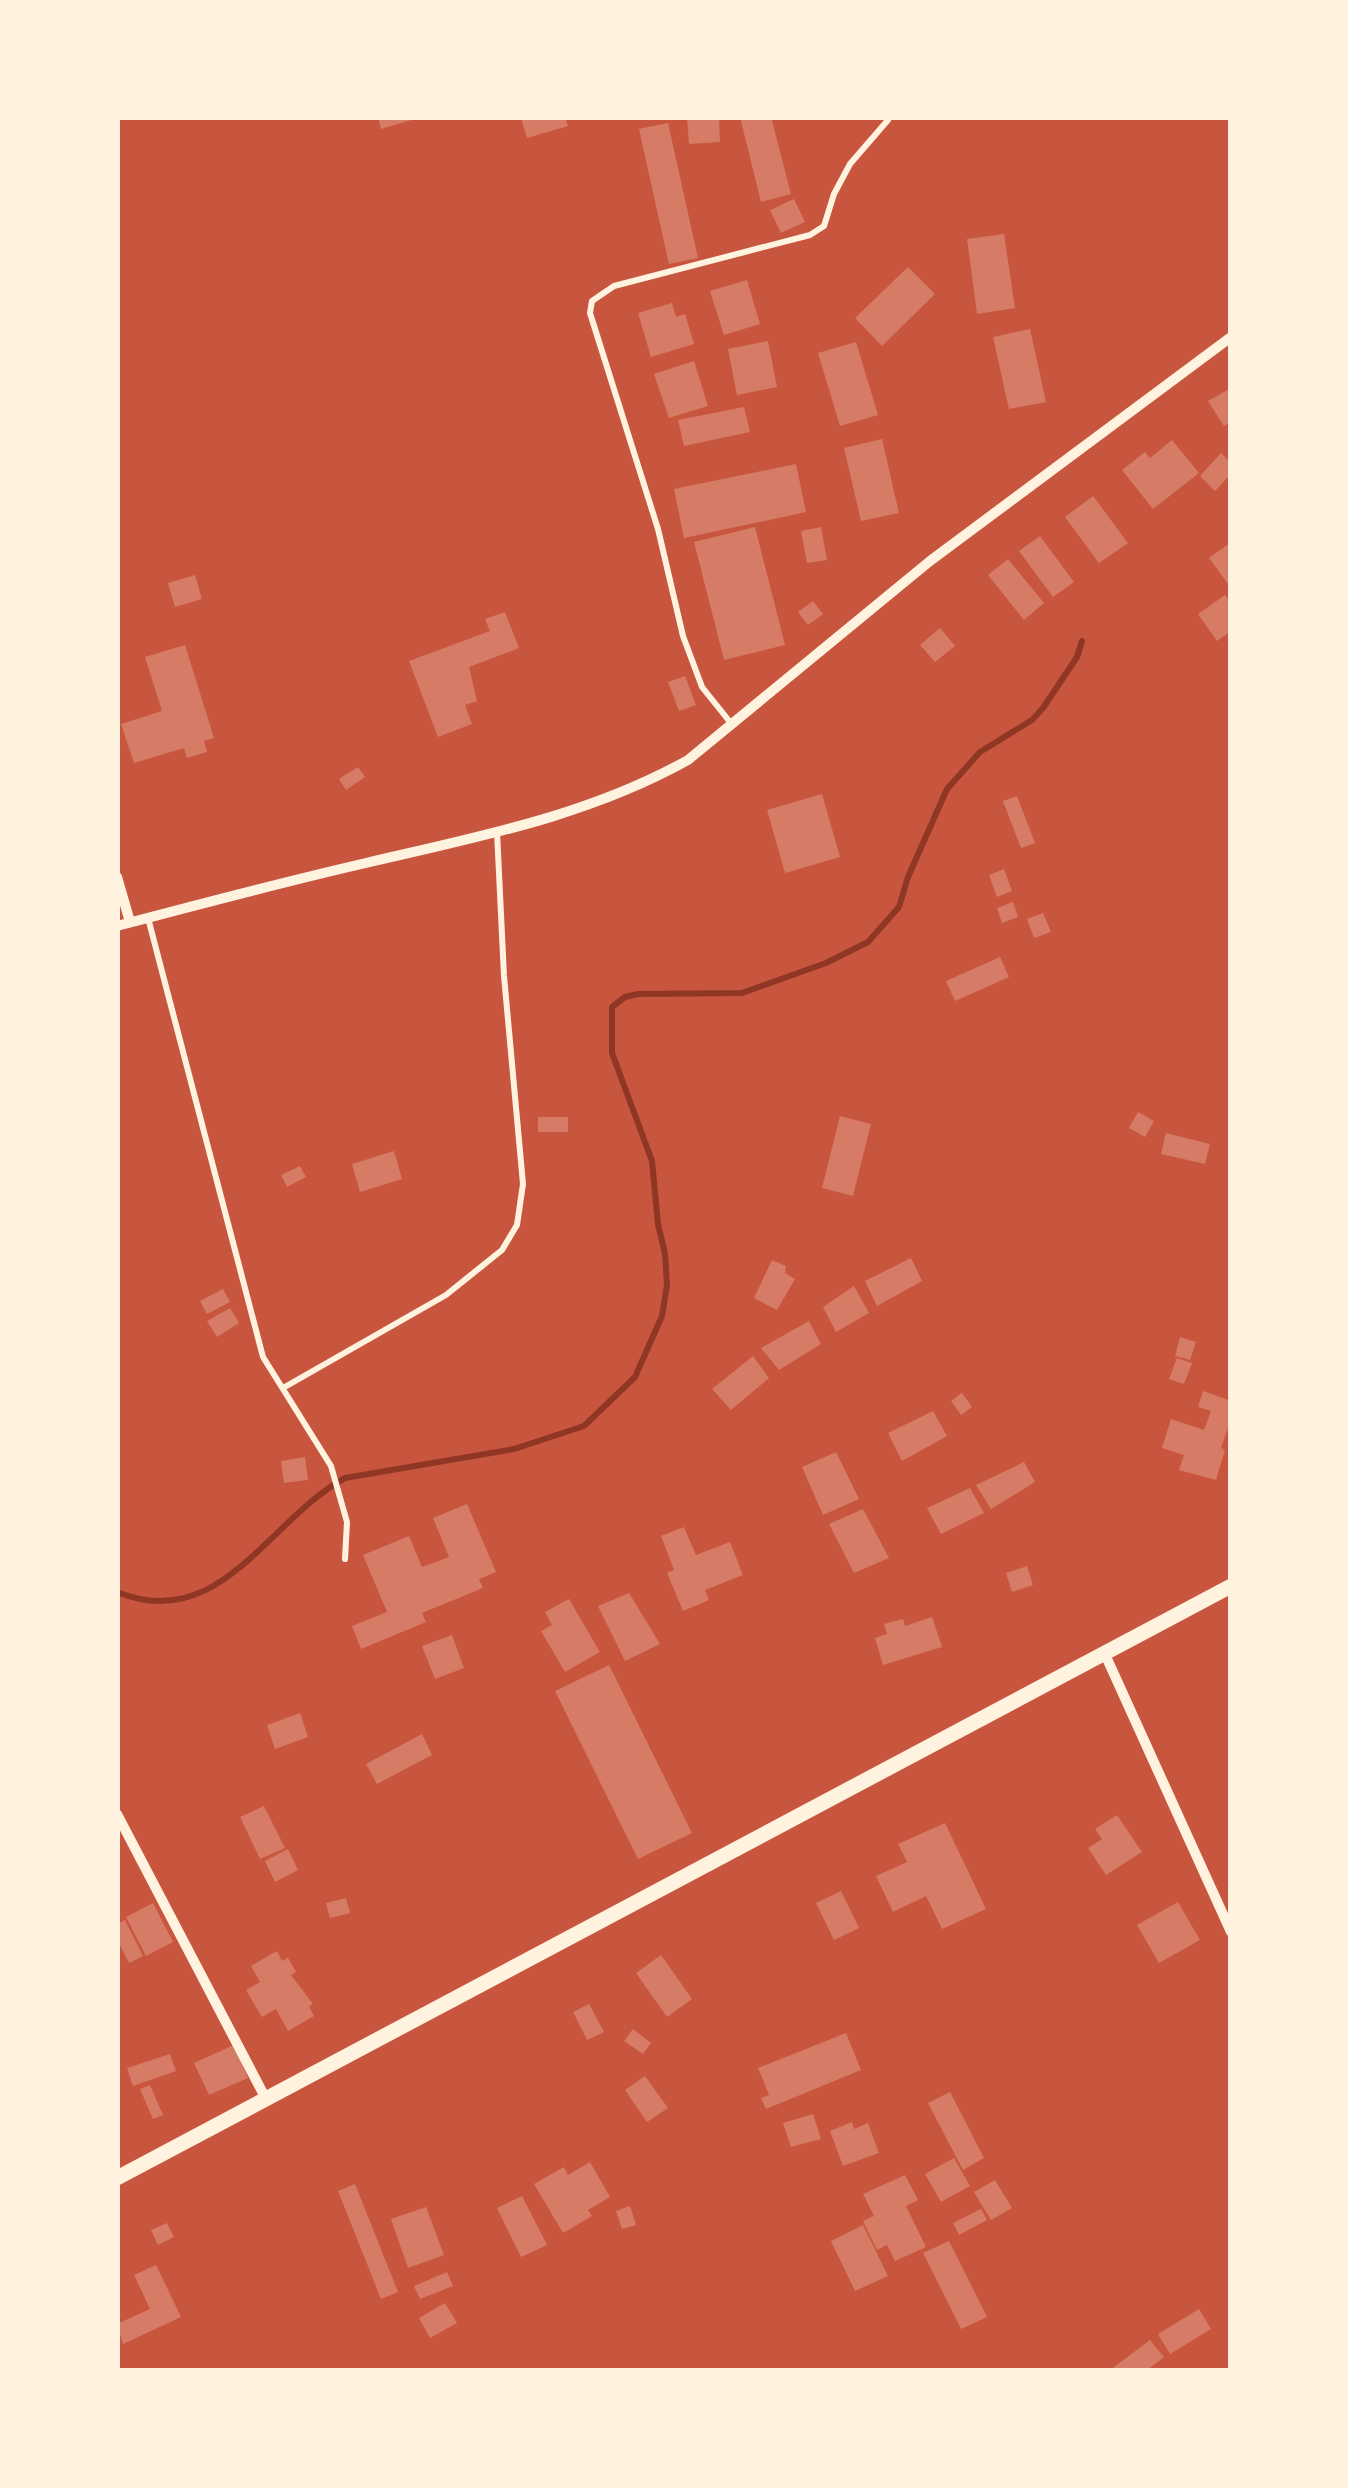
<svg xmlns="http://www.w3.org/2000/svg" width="1348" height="2488" viewBox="0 0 1348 2488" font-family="'Alegreya Sans',sans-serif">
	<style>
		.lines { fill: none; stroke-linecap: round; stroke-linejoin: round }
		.stream { stroke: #8f3625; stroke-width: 6 }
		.building { fill: #d67c66 }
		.service { stroke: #fff3e0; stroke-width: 6 }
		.minor { stroke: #fff3e0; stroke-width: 10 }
		.secondary { stroke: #fff3e0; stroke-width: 15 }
	</style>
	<rect width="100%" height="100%" fill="#c8553d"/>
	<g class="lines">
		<path class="stream" d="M117,1592C220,1634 268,1520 345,1478L514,1449L584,1426L635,1377L662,1316L667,1285L665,1254L658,1224L652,1161L612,1053V1007L625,997L638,994L742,993L826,963L868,942L899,907L908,877L947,789L980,752L1032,720L1043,708L1077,657L1082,641"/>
	</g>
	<path class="building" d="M378,117H417L418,118L381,129Z
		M525,117H565L568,126L527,138L521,118Z
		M687,117H719L720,142L689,144Z
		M740,117H771L791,194L761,202Z
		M668,123L698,258L669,264L639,129Z
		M794,199L805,222L781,233L770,210Z
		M1004,234L1015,308L977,314L967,239Z
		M908,267L935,294L882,346L855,318Z
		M747,280L760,324L724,335L710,291Z
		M672,303L676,317L685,314L694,344L651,357L638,313Z
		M1030,329L1046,402L1009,409L993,337Z
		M768,341L777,387L737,395L728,349Z
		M856,342L878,415L840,426L818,353Z
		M694,361L708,406L669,418L654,374Z
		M1231,388V422L1224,426L1208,401Z
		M744,407L750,432L684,446L678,420Z
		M882,439L899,513L861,521L844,448Z
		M1172,440L1199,473L1153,509L1122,470L1145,452L1150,458Z
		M1221,453L1231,463V474L1215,491L1200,476Z
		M796,464L806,512L684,538L674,489Z
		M1093,496L1128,543L1099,563L1065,517Z
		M755,527L785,645L724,660L694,542Z
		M821,527L827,560L807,563L801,531Z
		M1040,536L1074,582L1053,597L1019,551Z
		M1231,542V588L1209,558Z
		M1008,559L1044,603L1024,620L988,575Z
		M195,575L202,599L175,607L168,583Z
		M1225,595L1231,603V631L1217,641L1198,614Z
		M813,601L823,614L808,625L798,612Z
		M505,612L519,648L469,667L477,701L465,705L472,724L438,737L409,661L490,631L485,619Z
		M940,628L955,646L935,662L920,645Z
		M185,645L214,738L204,741L207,752L187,758L184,748L134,763L121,724L162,711L145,657Z
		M685,676L696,705L679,711L668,682Z
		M358,767L365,777L346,790L339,779Z
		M822,794L840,857L785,873L767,810Z
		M1017,796L1035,843L1021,848L1003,801Z
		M1004,869L1012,891L997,897L989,875Z
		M1013,902L1018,917L1002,923L997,908Z
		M1043,913L1051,932L1034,938L1027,919Z
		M1000,957L1009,977L955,1001L946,981Z
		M1138,1112L1154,1121L1145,1137L1129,1128Z
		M840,1116L871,1124L853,1196L822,1188Z
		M538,1117H568V1132H538Z
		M1166,1133L1210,1144L1205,1164L1161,1154Z
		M394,1151L402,1179L360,1192L352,1164Z
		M300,1166L306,1177L287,1187L281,1175Z
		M911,1258L922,1281L877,1306L865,1281Z
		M772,1260L786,1266L785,1273L795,1279L777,1310L754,1298Z
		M854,1286L869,1313L836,1332L823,1307Z
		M223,1289L230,1302L207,1314L200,1301Z
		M230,1308L239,1323L217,1337L207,1321Z
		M809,1321L821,1344L779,1370L761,1348Z
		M1180,1337L1196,1342L1190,1360L1175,1356Z
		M753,1356L769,1378L731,1410L712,1389Z
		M1177,1358L1192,1363L1184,1384L1169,1379Z
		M1203,1391L1231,1401V1419L1221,1448L1225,1450L1216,1480L1179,1470L1184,1455L1162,1448L1171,1419L1204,1430L1211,1411L1198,1407Z
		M962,1393L972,1407L961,1415L951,1401Z
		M933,1411L947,1436L902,1461L888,1433Z
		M836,1452L859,1499L823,1515L802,1467Z
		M305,1457L308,1480L284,1483L281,1461Z
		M1024,1462L1035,1482L991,1509L976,1485Z
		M970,1488L984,1513L941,1534L927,1508Z
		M467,1504L496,1572L479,1579L483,1588L422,1613L426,1622L361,1649L352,1626L387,1612L363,1555L409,1536L422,1567L449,1557L433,1518Z
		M863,1509L889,1558L854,1573L829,1524Z
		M684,1527L696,1555L730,1542L743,1575L705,1590L709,1600L683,1611L667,1573L674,1570L661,1536Z
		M1027,1566L1033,1585L1012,1592L1006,1573Z
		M629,1593L660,1644L625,1661L598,1606Z
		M569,1599L600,1652L565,1672L541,1631L552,1625L545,1612Z
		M932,1617L942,1647L883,1665L875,1638L887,1634L884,1624L903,1619L905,1626Z
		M452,1635L464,1668L435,1679L422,1646Z
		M609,1665L692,1833L638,1859L555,1691Z
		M300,1713L308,1737L275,1749L267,1725Z
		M422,1734L432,1755L377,1784L366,1764Z
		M264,1806L285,1848L260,1859L240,1817Z
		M1117,1815L1142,1852L1106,1875L1088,1848L1102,1839L1095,1829Z
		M945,1823L986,1909L942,1929L926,1896L893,1912L876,1876L907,1862L898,1844Z
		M288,1849L298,1870L275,1882L265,1861Z
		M841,1891L859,1928L834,1940L816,1903Z
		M346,1898L350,1913L330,1918L326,1903Z
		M1178,1902L1200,1940L1159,1963L1137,1925Z
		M153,1903L173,1942L146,1956L126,1917Z
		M125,1920L143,1956L129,1963L117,1939V1924Z
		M277,1951L282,1961L288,1958L296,1972L291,1975L313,2004L309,2006L314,2016L288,2031L276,2009L262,2017L246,1990L260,1982L251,1966Z
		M661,1955L692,1999L667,2017L636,1973Z
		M589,2004L604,2032L587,2040L573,2012Z
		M633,2029L651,2043L643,2054L624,2041Z
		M846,2033L861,2070L766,2109L761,2098L769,2095L758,2068Z
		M234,2045L248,2078L209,2095L194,2063Z
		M170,2054L176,2071L133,2086L127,2068Z
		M645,2076L668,2108L647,2122L625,2090Z
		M150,2085L163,2115L153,2119L140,2089Z
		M950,2092L984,2158L963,2170L928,2103Z
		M813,2114L821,2139L791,2147L783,2123Z
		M852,2122L854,2129L868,2123L879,2153L843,2166L830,2131Z
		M954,2158L970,2186L941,2202L925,2174Z
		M590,2162L610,2197L588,2210L592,2216L563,2233L534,2184L564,2167L568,2175Z
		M905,2175L918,2200L906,2206L926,2247L895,2261L887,2245L877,2250L863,2221L874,2216L863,2194Z
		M995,2180L1012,2208L991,2220L974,2192Z
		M355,2184L398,2292L381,2299L338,2191Z
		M522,2196L547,2245L521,2257L497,2208Z
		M630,2206L636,2225L622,2229L616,2211Z
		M426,2207L444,2255L408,2268L391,2219Z
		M981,2209L987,2220L959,2235L953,2223Z
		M167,2223L174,2237L158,2245L151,2230Z
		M863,2225L888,2276L855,2291L831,2241Z
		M949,2241L987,2317L961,2329L923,2253Z
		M156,2265L181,2317L123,2344L117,2324L150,2309L134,2275Z
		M447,2272L453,2286L420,2299L414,2286Z
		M445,2303L457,2323L430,2338L419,2318Z
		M1199,2309L1211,2329L1170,2354L1158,2334Z
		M1150,2340L1164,2357L1146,2371H1109Z"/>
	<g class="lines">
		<path class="service" d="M730,722L702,687L683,636L658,529L590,313L592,301L614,286L810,235L824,226L834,194L850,164L888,120
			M148,918L263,1357L331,1466L347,1522L345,1559
			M283,1388L446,1295L502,1250L517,1225L523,1184L504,976L497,832"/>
		<path class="minor" d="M117,877L130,922
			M117,926C200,904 283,882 366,863C477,837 588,816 688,760L930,561L1231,337
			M1104,1652L1231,1932
			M117,1814L266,2099"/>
		<path class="secondary" d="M117,2178L1231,1586"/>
	</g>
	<rect width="1348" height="2488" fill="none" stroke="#fff3e0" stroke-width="240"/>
</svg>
